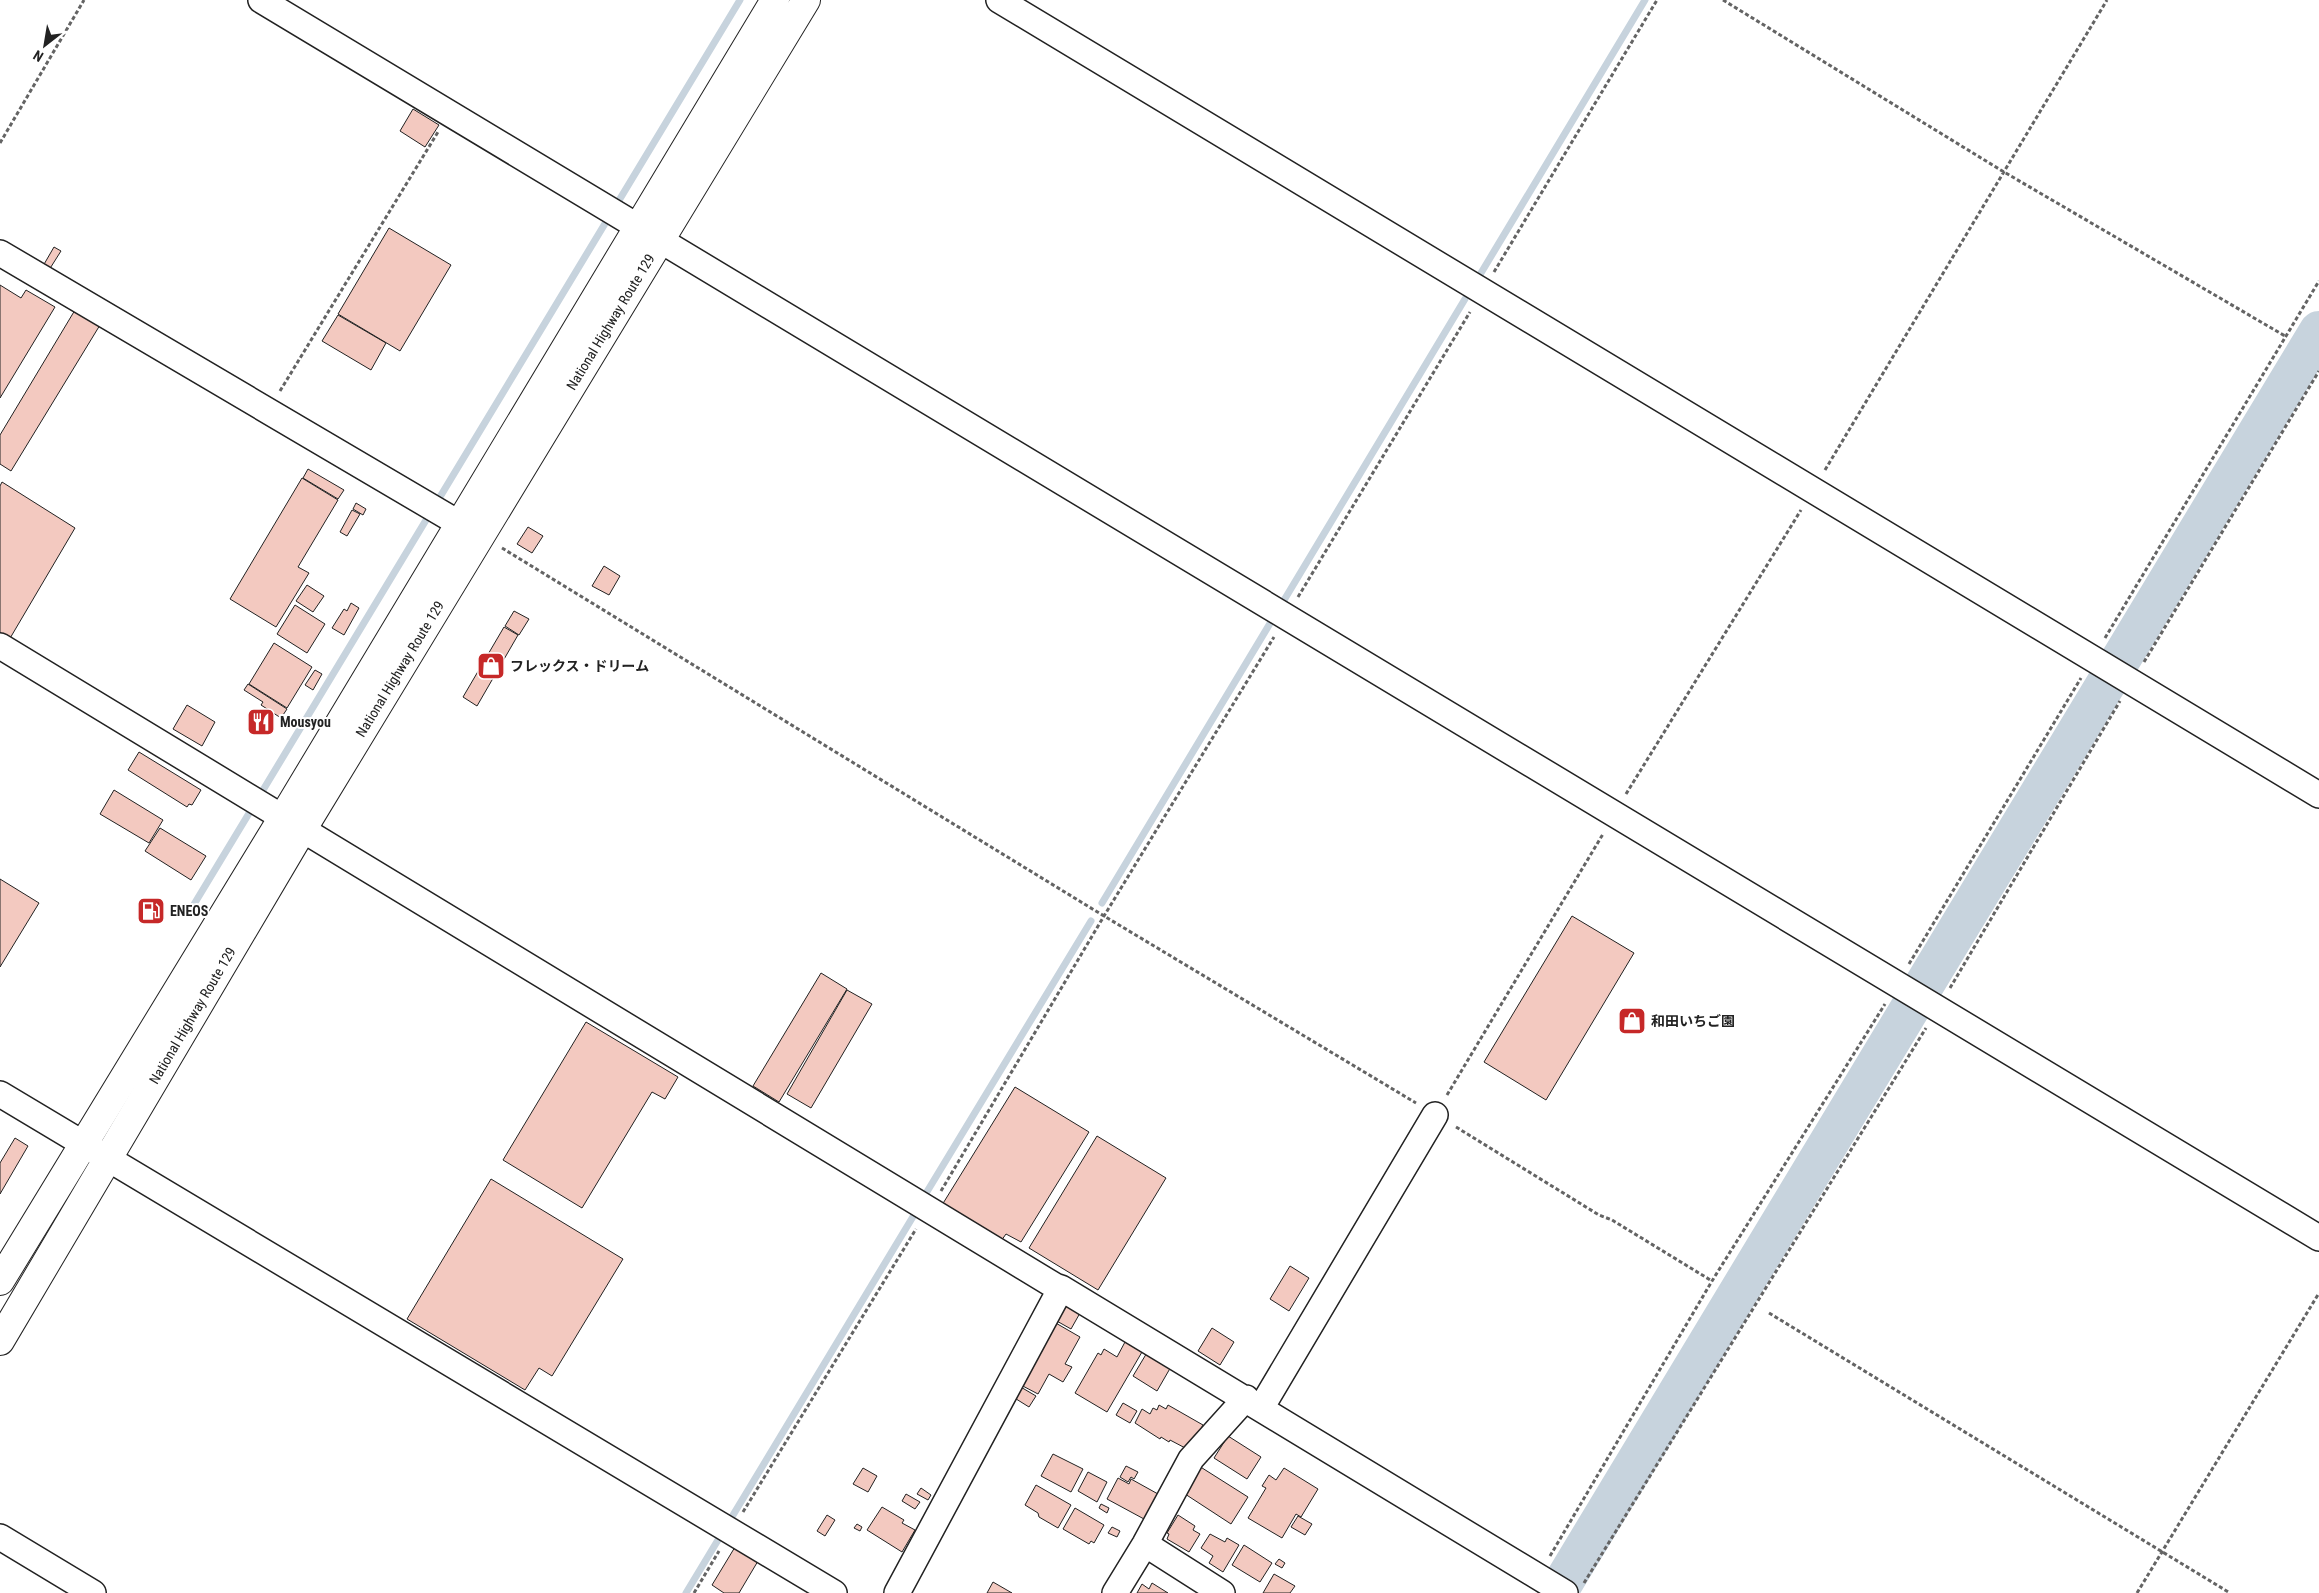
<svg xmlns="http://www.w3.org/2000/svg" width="2319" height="1593" viewBox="0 0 2319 1593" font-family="'Roboto Condensed','Noto Sans JP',sans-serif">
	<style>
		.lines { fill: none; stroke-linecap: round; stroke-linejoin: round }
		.stream { stroke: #c7d3dd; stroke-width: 7 }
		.river { stroke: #c7d3dd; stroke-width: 40 }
		.building { fill: #f3c9c0; stroke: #222 }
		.minor-casing { stroke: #222; stroke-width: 28 }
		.highway-casing { stroke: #222; stroke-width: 30 }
		.path { stroke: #646464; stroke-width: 3; stroke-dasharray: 4 2.5; stroke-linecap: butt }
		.minor { stroke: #fff; stroke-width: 25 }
		.highway { stroke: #fff; stroke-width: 28 }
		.labels { text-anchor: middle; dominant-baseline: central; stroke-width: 4; stroke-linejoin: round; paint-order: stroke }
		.street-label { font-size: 14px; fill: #222; stroke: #fff }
		.poi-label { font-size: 14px; font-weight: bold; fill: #222; stroke: #fff; text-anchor: start }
	</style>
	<rect width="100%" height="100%" fill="#fff"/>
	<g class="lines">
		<path class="stream" d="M1478,278L1645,0
			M1102,903L1465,299
			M193,906L740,0
			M925,1195L1091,921
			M686,1593L914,1215"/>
		<path class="river" d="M1557,1593L2319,331"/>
	</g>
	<path class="building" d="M413,109L439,125L425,147L400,131Z
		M389,228L451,265L400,351L338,314Z
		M54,247L61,251L49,270L43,266Z
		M0,285L21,298L26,290L55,307L0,398Z
		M75,310L100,325L11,471L0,464V435Z
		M338,315L386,343L371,370L322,341Z
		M308,469L344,490L338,499L303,478Z
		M302,478L338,500L298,567L309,573L276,627L230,599Z
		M2,482L75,528L9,640L0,635V486Z
		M356,503L366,509L363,515L353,509Z
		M352,510L360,514L347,536L340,532Z
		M528,527L543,536L532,553L517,544Z
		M604,566L620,576L609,595L592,586Z
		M307,585L324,596L313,612L296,601Z
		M351,603L359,608L344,635L332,628L344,609L347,611Z
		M295,605L325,624L307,653L277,634Z
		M514,611L529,619L519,635L505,626Z
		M504,627L518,635L477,706L463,697Z
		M274,643L312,667L287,708L249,684Z
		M315,670L322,674L313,690L305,685Z
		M248,684L287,709L281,718L261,705L263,702L244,690Z
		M187,705L215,722L202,746L173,729Z
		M139,752L201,790L192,805L189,804L187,807L128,770Z
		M114,790L163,820L149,843L100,814Z
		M160,828L206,856L191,880L145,851Z
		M0,879L39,903L0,967Z
		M1572,916L1634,953L1546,1100L1484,1062Z
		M821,973L847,989L779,1102L753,1086Z
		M847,990L872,1004L811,1108L787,1094Z
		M586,1022L678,1077L665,1099L652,1092L582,1208L503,1160Z
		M1015,1087L1089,1132L1021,1242L1006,1234L1001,1241L942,1205Z
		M1097,1136L1166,1178L1098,1290L1029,1248Z
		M15,1138L28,1146L0,1194V1163Z
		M491,1179L623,1259L552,1376L539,1368L525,1390L407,1319Z
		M1290,1266L1309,1278L1289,1311L1270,1299Z
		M1063,1304L1080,1313L1071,1329L1055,1320Z
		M1054,1322L1080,1337L1065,1364L1072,1367L1063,1382L1049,1374L1038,1394L1019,1384Z
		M1212,1328L1234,1342L1220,1365L1198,1351Z
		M1125,1342L1142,1352L1107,1412L1075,1393L1098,1353L1101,1355L1104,1349L1117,1357Z
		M1148,1351L1172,1365L1157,1391L1133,1376Z
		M1019,1386L1036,1396L1029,1407L1013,1397Z
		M1123,1403L1137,1411L1130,1423L1116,1415Z
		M1159,1405L1166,1409L1168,1405L1203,1425L1189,1450L1170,1440L1169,1442L1161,1437L1160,1439L1135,1423L1142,1409L1150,1414L1153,1408L1157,1410Z
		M1228,1436L1261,1457L1247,1479L1214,1458Z
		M1053,1454L1083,1469L1071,1492L1041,1476Z
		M1126,1466L1138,1472L1134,1479L1131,1477L1128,1482L1120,1477Z
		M1199,1466L1248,1497L1231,1524L1182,1492Z
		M863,1468L877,1476L868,1492L853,1484Z
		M1284,1468L1318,1489L1301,1517L1296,1514L1282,1538L1248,1518L1266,1488L1262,1486L1269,1475L1276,1480Z
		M1088,1472L1107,1482L1097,1502L1078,1491Z
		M1118,1478L1129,1484L1131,1479L1158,1494L1144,1519L1107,1499Z
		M1036,1485L1071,1505L1058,1528L1039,1517L1038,1513L1025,1505Z
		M921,1488L931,1495L928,1500L917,1494Z
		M906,1494L920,1502L915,1509L902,1501Z
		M1101,1504L1109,1508L1107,1513L1099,1508Z
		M882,1507L904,1520L902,1523L915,1530L902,1552L867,1530Z
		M1075,1508L1104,1525L1094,1543L1091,1541L1089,1544L1063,1529Z
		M827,1515L835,1520L825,1536L817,1531Z
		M1178,1515L1195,1526L1193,1530L1200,1534L1189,1552L1167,1539L1169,1534L1167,1533Z
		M1298,1516L1312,1524L1305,1535L1291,1527Z
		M857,1524L862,1527L860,1531L854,1528Z
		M1112,1527L1120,1531L1117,1537L1108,1533Z
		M1210,1534L1225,1542L1227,1538L1239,1545L1223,1572L1209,1563L1213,1556L1201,1548Z
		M1244,1545L1272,1563L1260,1582L1232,1565Z
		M735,1547L758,1561L739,1593H724L712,1585Z
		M1279,1559L1285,1563L1282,1568L1275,1564Z
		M1274,1574L1295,1586L1290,1593H1263Z
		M993,1582L1012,1593H987Z
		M1152,1583L1168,1593H1137L1142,1584L1149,1589Z"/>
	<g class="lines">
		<defs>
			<path id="minor" d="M261,0L2319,1238
				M999,0L2319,795
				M0,253L460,524
				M0,646L1055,1286L1061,1288L1565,1593
				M0,1094L834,1593
				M1261,1408L1435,1115
				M0,1537L93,1593
				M1145,1544L1222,1593
				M897,1593L1061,1288
				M1115,1593L1145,1544L1191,1459L1246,1398"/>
			<g id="highway">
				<path d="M0,1281L282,819L775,0"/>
				<path id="s1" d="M0,1341L302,830L806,0"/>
			</g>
		</defs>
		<use href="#minor" class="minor-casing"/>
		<use href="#highway" class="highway-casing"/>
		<path class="path" d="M1723,0L2004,172L2285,336
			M0,143L84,0
			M1494,272L1657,0
			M280,391L438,132
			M1825,470L2107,0
			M502,548L1104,916L1416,1103
			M1298,597L1470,312
			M2105,638L2319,281
			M2144,662L2319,371
			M1626,794L1801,510
			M1909,964L2081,678
			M1950,988L2120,701
			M1447,1095L1603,834
			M1456,1127L1599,1215L1612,1220L1712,1281
			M941,1191L1104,916L1274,637
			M1769,1313L2230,1593
			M743,1512L916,1229
			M1550,1556L1712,1281L1885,1004
			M1584,1583L1926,1028
			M694,1593L719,1551
			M2137,1593L2319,1293"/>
		<use href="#minor" class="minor"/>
		<use href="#highway" class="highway"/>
	</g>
	<defs>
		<symbol id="shop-square" viewBox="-11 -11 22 22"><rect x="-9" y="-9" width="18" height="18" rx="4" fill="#c62828" stroke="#fff"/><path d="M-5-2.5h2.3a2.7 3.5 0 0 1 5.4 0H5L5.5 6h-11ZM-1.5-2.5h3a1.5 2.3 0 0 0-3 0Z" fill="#fff"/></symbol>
		<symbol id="restaurant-square" viewBox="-11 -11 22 22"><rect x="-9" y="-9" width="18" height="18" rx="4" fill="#c62828" stroke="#fff"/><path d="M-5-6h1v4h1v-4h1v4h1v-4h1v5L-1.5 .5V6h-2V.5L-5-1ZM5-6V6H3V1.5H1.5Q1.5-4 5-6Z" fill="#fff"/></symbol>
		<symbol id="fuel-square" viewBox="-11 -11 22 22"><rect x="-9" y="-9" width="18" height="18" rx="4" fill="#c62828" stroke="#fff"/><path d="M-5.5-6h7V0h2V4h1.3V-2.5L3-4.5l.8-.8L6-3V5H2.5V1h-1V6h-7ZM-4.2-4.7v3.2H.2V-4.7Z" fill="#fff"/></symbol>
	</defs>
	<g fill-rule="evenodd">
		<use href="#shop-square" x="475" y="650" width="32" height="32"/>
		<use href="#restaurant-square" x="245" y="706" width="32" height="32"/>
		<use href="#fuel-square" x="135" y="895" width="32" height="32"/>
		<use href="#shop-square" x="1616" y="1005" width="32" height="32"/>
	</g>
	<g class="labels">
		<g class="street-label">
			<text stroke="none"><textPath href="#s1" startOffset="1188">National Highway Route 129</textPath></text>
			<text stroke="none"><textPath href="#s1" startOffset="782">National Highway Route 129</textPath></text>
			<text stroke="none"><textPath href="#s1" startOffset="378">National Highway Route 129</textPath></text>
		</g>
		<g class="poi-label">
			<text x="510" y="666">フレックス・ドリーム</text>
			<text x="280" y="722">Mousyou</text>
			<text x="170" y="911">ENEOS</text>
			<text x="1651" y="1021">和田いちご園</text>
		</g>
	</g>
	<g transform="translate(45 45) rotate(211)" stroke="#ffffff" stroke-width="4" paint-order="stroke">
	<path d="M0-4L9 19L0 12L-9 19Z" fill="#222222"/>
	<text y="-8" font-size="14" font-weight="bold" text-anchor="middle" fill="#222222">N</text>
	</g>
</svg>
